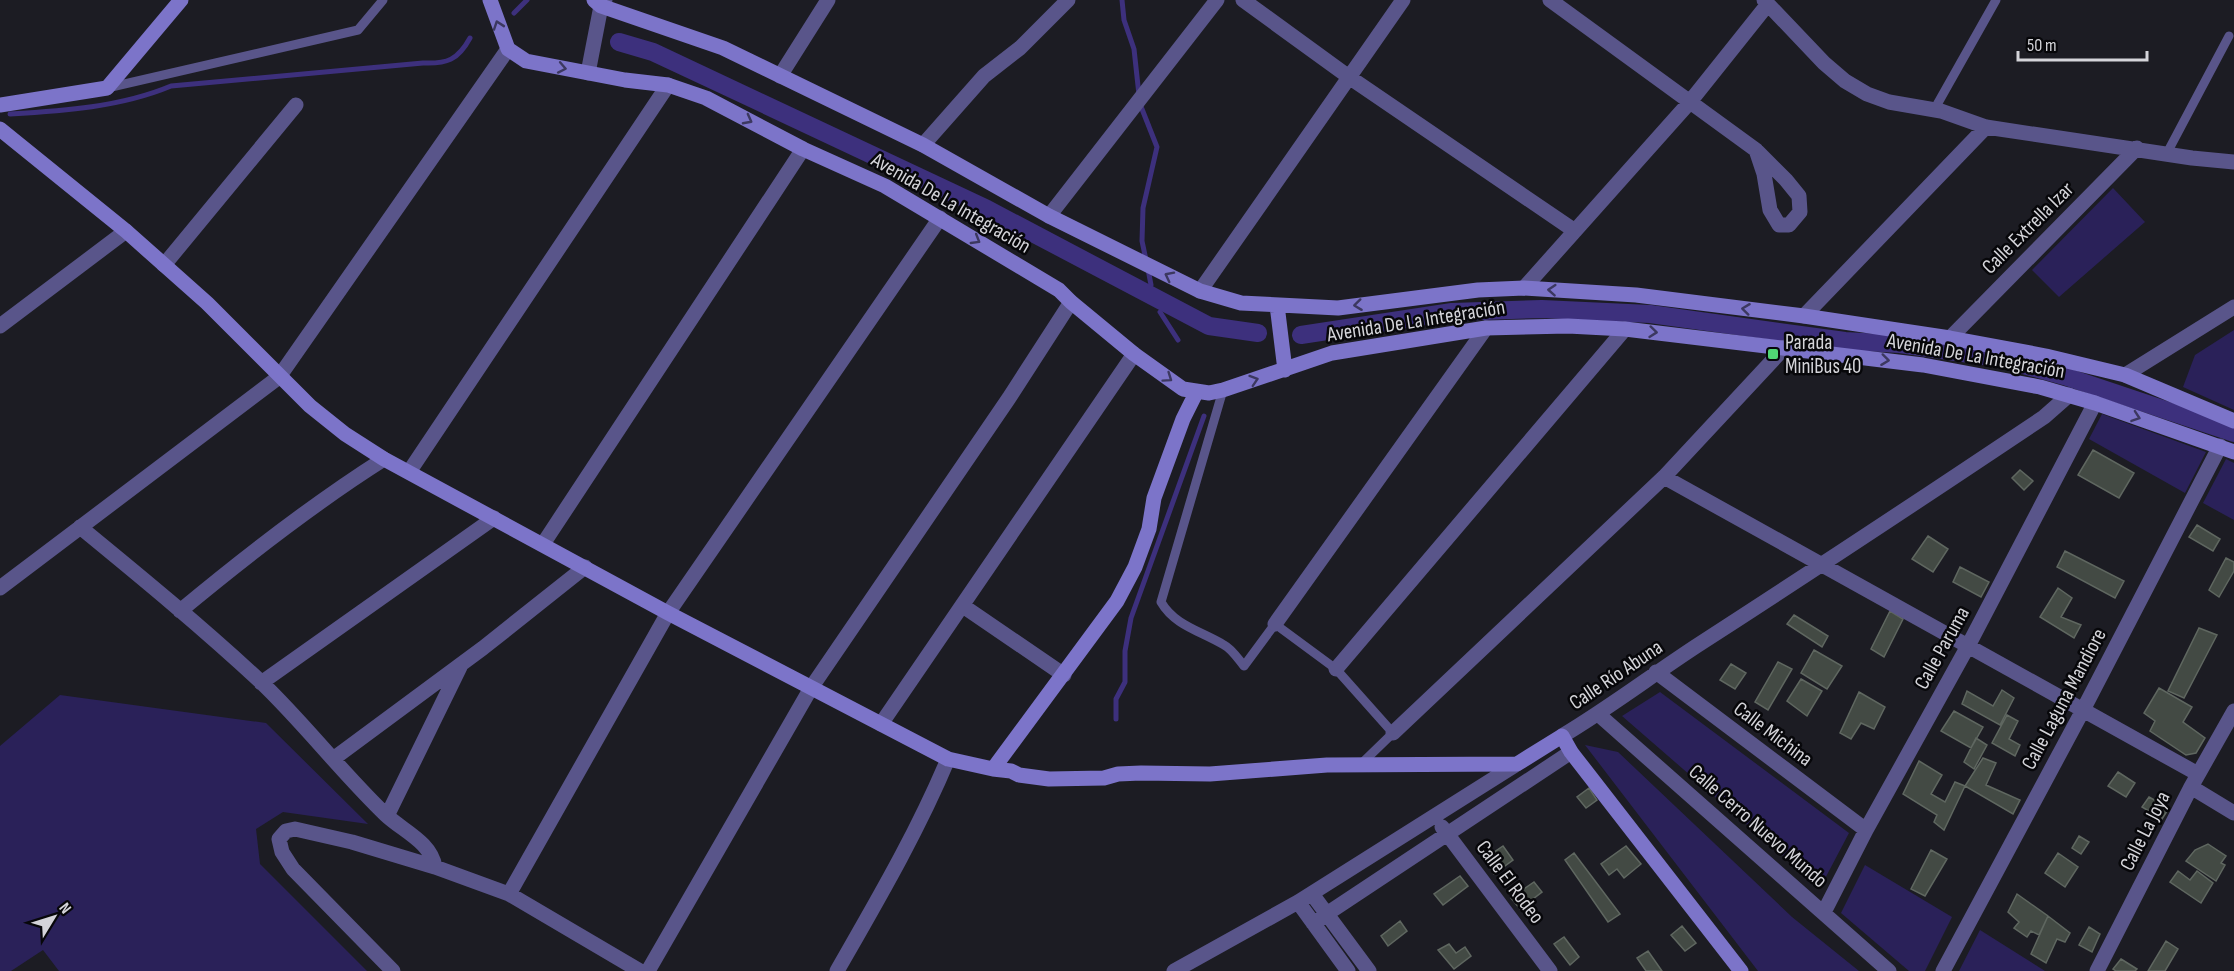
<svg xmlns="http://www.w3.org/2000/svg" width="2234" height="971" viewBox="0 0 2234 971" font-family="'Sofia Sans Condensed',sans-serif">
	<style>
		.green { fill: #2a2159 }
		.lines { fill: none; stroke-linecap: round; stroke-linejoin: round }
		.stream { stroke: #3d307d; stroke-width: 5 }
		.canal { stroke: #3d307d; stroke-width: 18 }
		.building { fill: #434a44; stroke: #5f6760; stroke-width: 1.5 }
		.lane { stroke: #59558a; stroke-width: 9 }
		.street { stroke: #59558a; stroke-width: 15 }
		.secondary { stroke: #7c74c9; stroke-width: 15 }
		.oneway { stroke: #3c3860 }
		.poi-dot { fill: #50d674; stroke: #07070a; stroke-width: 2 }
		.labels { text-anchor: middle; dominant-baseline: central; stroke-width: 5; stroke-linejoin: round; paint-order: stroke }
		.street-label { font-size: 21px; fill: #d4d4d9; stroke: #07070a }
		.poi-label { font-size: 21px; fill: #d4d4d9; stroke: #07070a; text-anchor: start }
	</style>
	<rect width="100%" height="100%" fill="#1c1c23"/>
	<path class="green" d="M2113,188L2145,222L2059,297L2032,270Z
		M2234,330V410L2183,387L2195,355Z
		M2102,414L2206,452L2185,493L2089,439Z
		M2226,459L2234,463V520L2203,503Z
		M1660,692L1849,833L1820,888L1622,716Z
		M60,695L266,723L368,824L283,812L256,829L260,864L367,971H59L43,950L11,971H0V746Z
		M1585,745L1618,752L1792,917L1859,971H1758Z
		M1865,865L1952,917L1925,971H1909L1841,913Z
		M1980,930L2045,971H1959Z"/>
	<g class="lines">
		<path class="stream" d="M1122,0L1124,20L1134,49L1139,95
			M514,13L527,0
			M1140,104L1157,147L1143,208L1142,241L1146,260
			M10,114C63,111 121,107 171,86L423,63C447,64 458,60 470,38
			M1148,269L1151,285
			M1160,312L1178,340
			M1116,719V699L1125,682V651L1131,618L1204,416"/>
		<path class="canal" d="M619,42L653,52L987,209L1209,326L1258,333
			M1301,335L1452,312L1542,309L1650,314L1845,341L1900,344L1998,358L2064,376L2234,433"/>
	</g>
	<path class="building" d="M2093,450L2134,473L2119,498L2078,475Z
		M2020,470L2033,481L2024,490L2012,478Z
		M2197,525L2220,539L2213,551L2189,537Z
		M1928,536L1948,549L1933,572L1912,559Z
		M2065,551L2124,581L2115,598L2057,567Z
		M2226,558L2234,562V571L2219,597L2209,590Z
		M1960,567L1989,582L1981,597L1953,582Z
		M2058,588L2072,598L2061,617L2081,625L2074,638L2040,617Z
		M1890,611L1903,619L1884,657L1871,649Z
		M1794,615L1828,636L1822,647L1787,624Z
		M2199,628L2217,635L2184,698L2168,691Z
		M1814,650L1842,666L1827,689L1801,673Z
		M1778,662L1792,669L1768,710L1755,702Z
		M1731,664L1746,673L1735,689L1720,680Z
		M1801,679L1822,691L1807,716L1787,701Z
		M2159,688L2192,707L2183,722L2205,738L2196,753L2186,755L2150,731L2155,721L2144,713Z
		M2002,690L2014,698L2000,725L1962,704L1967,691L1993,706Z
		M1859,692L1885,707L1874,729L1861,723L1851,739L1840,733Z
		M1954,711L1983,727L1971,748L1941,731Z
		M2007,715L2018,721L2009,739L2020,745L2015,756L1992,743Z
		M1976,738L1987,745L1974,769L1964,762Z
		M1983,758L1996,763L1986,785L2020,800L2013,814L1965,786Z
		M1919,761L1942,775L1931,794L1945,802L1955,782L1965,786L1944,830L1934,822L1937,815L1903,794Z
		M2118,772L2135,783L2126,797L2108,786Z
		M1589,788L1597,800L1586,808L1577,797Z
		M2149,797L2169,808L2162,819L2142,807Z
		M2079,836L2089,842L2081,854L2072,848Z
		M2208,844L2226,856L2221,863L2225,865L2216,881L2186,861L2195,850Z
		M1503,846L1513,860L1494,874L1484,859Z
		M1626,846L1641,864L1624,878L1617,869L1609,875L1601,864Z
		M1931,850L1947,859L1925,896L1911,889Z
		M1574,853L1620,914L1608,922L1565,860Z
		M2058,853L2078,867L2065,887L2045,873Z
		M2178,871L2190,880L2197,871L2213,883L2201,903L2170,882Z
		M1460,876L1468,886L1443,905L1434,894Z
		M1534,882L1542,892L1520,909L1511,898Z
		M2017,894L2048,916L2039,935L2031,931L2027,937L2014,928L2019,922L2008,912Z
		M2048,916L2070,933L2065,942L2057,939L2046,963L2031,954Z
		M1400,921L1407,931L1388,946L1381,936Z
		M1682,926L1696,943L1685,951L1671,935Z
		M2089,927L2100,934L2092,952L2079,945Z
		M1564,937L1579,957L1570,965L1554,944Z
		M2166,941L2178,949L2165,971H2148Z
		M1449,944L1456,953L1465,947L1471,956L1454,969L1438,950Z
		M1648,951L1662,971H1646L1637,958Z
		M2121,959L2137,969L2135,971H2116L2113,969Z"/>
	<g class="lines">
		<path class="lane" d="M107,88L358,30L383,0
			M1934,110L1996,0
			M2167,153L2229,36
			M1223,390L1161,602C1175,626 1201,631 1224,645C1232,649 1238,659 1244,666L1275,624L1336,669L1393,733L1360,765"/>
		<path class="street" d="M1243,0L1349,77L1575,231
			M1550,0L1756,150L1786,180L1799,196L1800,212L1789,225H1779L1770,210L1764,174L1756,150
			M1764,0L1824,63L1845,81L1867,94L1889,102L1941,111L1986,127L2192,158L2234,162
			M588,73L601,6L605,0
			M780,76L828,0
			M923,145L984,76L1020,48L1068,0
			M1049,216L1217,0
			M164,265L296,105
			M1524,288L1689,103L1768,4
			M1200,291L1403,0
			M1804,316L1986,127
			M0,326L126,231
			M1950,338L2137,148
			M2125,375L2234,307
			M409,472L668,85
			M1664,477L2198,774
			M80,527C141,577 203,628 261,682C305,724 342,773 386,815C403,831 431,842 435,867
			M543,544L803,149
			M0,588L279,377L508,49
			M963,606L1064,675
			M180,611C245,557 313,504 384,459
			M1275,624L1486,328
			M1336,669L1625,329
			M1656,672L1866,830
			M261,683L494,518
			M1598,714L1889,971
			M881,724L1134,354
			M1393,733L1664,477L1785,347
			M1562,736C1609,708 1652,675 1698,645C1814,570 1929,494 2044,417L2069,395
			M333,759L483,648L585,567
			M2191,787L2234,813
			M387,816L460,667
			M1442,827L1550,971
			M509,894L668,613L940,218
			M1312,894L1369,971
			M1298,902L1348,971
			M1824,912L1866,830L1968,646L2095,403
			M1313,923L1571,752
			M393,971L293,869L282,852L279,839L286,831L295,829L352,842L435,867L509,894L640,971
			M648,971L811,688L1009,398L1071,302
			M837,971C877,901 917,833 948,759
			M1174,971L1298,902L1517,764
			M1943,971L2083,710L2220,446
			M2097,971L2191,787L2234,711"/>
		<path class="secondary" d="M490,0L508,49L526,61L625,80L668,85L706,98L803,149L885,186L1059,290L1071,302L1134,354L1183,389L1209,393L1223,390L1332,353L1486,328L1568,326L1625,329L1923,365L2040,387L2095,403L2234,452
			M594,0L601,6L723,48L923,145L1049,216L1200,291L1241,303L1338,308L1478,290L1524,288L1636,295L1804,316L1950,338L2046,356L2125,375L2234,421
			M0,105L107,88L181,0
			M0,129L126,231L207,303L310,406L345,434L384,459L668,613L948,759L993,769L1011,771L1019,775L1049,779L1104,778L1118,774L1141,773L1210,774L1327,765L1517,764L1562,736L1571,752L1741,971
			M1277,305L1285,370
			M993,769L1117,601L1135,567L1149,529L1154,498L1183,419L1197,391"/>
	</g>
	<defs><path id="oneway-chevron" d="M-2-3.5L2.5 0L-2 3.5" fill="none" stroke-width="1.6" stroke-linecap="round" stroke-linejoin="round" transform="scale(1.5)"/></defs>
	<g class="oneway">
		<use href="#oneway-chevron" transform="translate(498 25) rotate(-109)"/>
		<use href="#oneway-chevron" transform="translate(562 68) rotate(11)"/>
		<use href="#oneway-chevron" transform="translate(748 120) rotate(28)"/>
		<use href="#oneway-chevron" transform="translate(976 240) rotate(31)"/>
		<use href="#oneway-chevron" transform="translate(1169 276) rotate(-153)"/>
		<use href="#oneway-chevron" transform="translate(1552 290) rotate(-176)"/>
		<use href="#oneway-chevron" transform="translate(1358 305) rotate(173)"/>
		<use href="#oneway-chevron" transform="translate(1746 309) rotate(-173)"/>
		<use href="#oneway-chevron" transform="translate(1653 332) rotate(6)"/>
		<use href="#oneway-chevron" transform="translate(1885 360) rotate(7)"/>
		<use href="#oneway-chevron" transform="translate(1168 378) rotate(35)"/>
		<use href="#oneway-chevron" transform="translate(1254 380) rotate(-18)"/>
		<use href="#oneway-chevron" transform="translate(2136 417) rotate(19)"/>
	</g>
	<rect class="poi-dot" x="1767" y="348" width="12" height="12" rx="3"/>
	<g class="labels">
		<g class="street-label">
			<text transform="translate(951 203) rotate(30)">Avenida De La Integración</text>
			<text transform="translate(2028 228) rotate(-45)">Calle Extrella Izar</text>
			<text transform="translate(1416 321) rotate(-9)">Avenida De La Integración</text>
			<text transform="translate(1976 356) rotate(10)">Avenida De La Integración</text>
			<text transform="translate(1942 648) rotate(-61)">Calle Paruma</text>
			<text transform="translate(1616 675) rotate(-34)">Calle Río Abuna</text>
			<text transform="translate(2064 699) rotate(-62)">Calle Laguna Mandiore</text>
			<text transform="translate(1773 734) rotate(37)">Calle Michina</text>
			<text transform="translate(1758 826) rotate(41)">Calle Cerro Nuevo Mundo</text>
			<text transform="translate(2145 831) rotate(-63)">Calle La Joya</text>
			<text transform="translate(1510 882) rotate(53)">Calle El Rodeo</text>
		</g>
		<g class="poi-label">
			<text x="1785" y="342">Parada<tspan x="1785" dy="24">MiniBus 40</tspan></text>
		</g>
	</g>
	<g transform="translate(54 917) rotate(52)" stroke="#07070a" stroke-width="4.5" paint-order="stroke">
	<path d="M0-4.5L10 22L0 15L-10 22Z" fill="#d4d4d9"/>
	<text y="-9" font-size="16" font-weight="bold" text-anchor="middle" fill="#d4d4d9">N</text>
	</g>
	<path d="M2018 51v9h129v-9" fill="none" stroke="#d4d4d9" stroke-width="3"/>
	<text x="2027" y="51" font-size="18" fill="#d4d4d9" stroke="#07070a" stroke-width="4.5" paint-order="stroke">50 m</text>
</svg>
